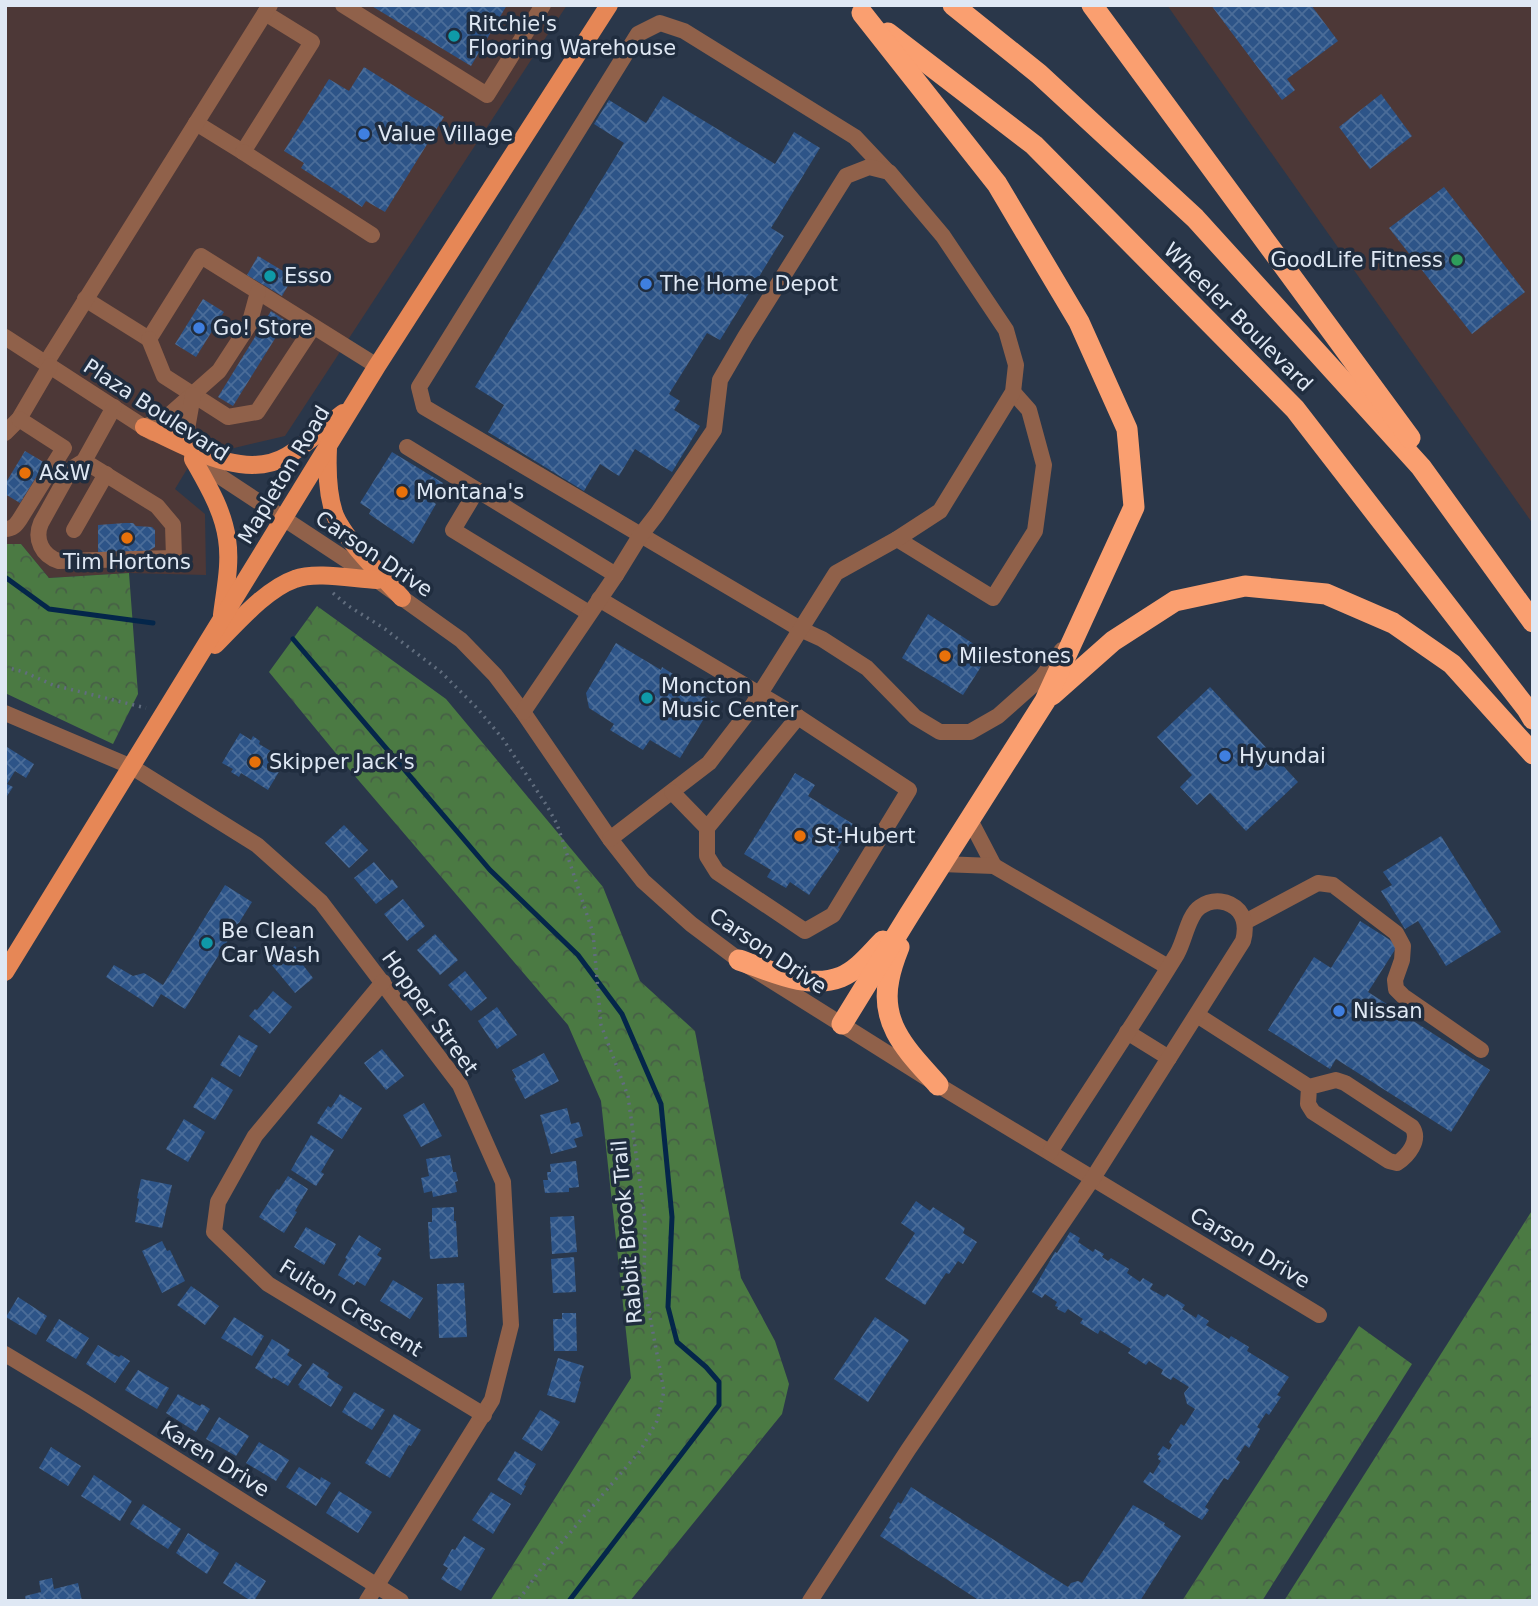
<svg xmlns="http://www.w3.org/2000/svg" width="1538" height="1606" font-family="'DejaVu Sans',sans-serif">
  <defs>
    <pattern id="forest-crowns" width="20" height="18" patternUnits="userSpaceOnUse" patternTransform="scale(1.75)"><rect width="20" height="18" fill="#4b7a43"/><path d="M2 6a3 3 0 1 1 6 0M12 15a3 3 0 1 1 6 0" fill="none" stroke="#476046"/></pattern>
    <pattern id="building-cross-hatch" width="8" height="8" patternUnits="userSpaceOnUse" patternTransform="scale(1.75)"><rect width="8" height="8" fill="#2d5488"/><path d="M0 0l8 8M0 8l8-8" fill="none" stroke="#4b6d99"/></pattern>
  </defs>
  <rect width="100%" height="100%" fill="#2a374a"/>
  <g fill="#4d3837">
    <path d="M5,5H567L285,436L230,449L207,436L175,489L205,514L206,575L129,573L49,578L21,544H5Z"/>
    <path d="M1167,5H1533V524Z"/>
  </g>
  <g fill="url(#forest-crowns)">
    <path d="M5,544H21L49,578L129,573L138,694L113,744L5,693Z"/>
    <path d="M317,606L446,699L603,887L640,981L695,1031L741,1278L775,1341L789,1384L782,1414L630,1601H490L631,1378L601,1101L568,1025L348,768L269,672Z"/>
    <path d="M1533,1209V1601H1284Z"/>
    <path d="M1359,1326L1412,1364L1262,1601H1182Z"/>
  </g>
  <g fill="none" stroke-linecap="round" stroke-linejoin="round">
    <g stroke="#04264a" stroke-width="5">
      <path d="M5,577L49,609L153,623"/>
      <path d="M293,639L490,870L578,955L622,1014L661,1104L672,1217L668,1307L677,1342L706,1367L719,1382V1405L569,1601"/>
    </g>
  </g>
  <g fill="url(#building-cross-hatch)">
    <path d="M370,5H507L471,66Z"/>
    <path d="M1211,5H1311L1338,41L1287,79L1295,90L1282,100Z"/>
    <path d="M364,67L444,117L385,212L366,201L362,207L301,168L304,163L284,151L329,79L349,91Z"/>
    <path d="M1381,94L1412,136L1370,169L1339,127Z"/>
    <path d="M663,96L775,164L794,132L820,148L771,228L784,236L720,340L707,333L669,394L680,401L674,410L700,426L672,472L635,449L619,476L600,464L584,491L488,432L504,405L475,387L624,143L594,124L609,100L646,123Z"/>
    <path d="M1444,187L1525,292L1472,334L1389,228Z"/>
    <path d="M258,256L293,277L282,296L247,275Z"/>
    <path d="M203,299L224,312L196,357L175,344Z"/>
    <path d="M271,311L286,321L233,406L218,397Z"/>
    <path d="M25,451L45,463L20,503L5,494V484Z"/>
    <path d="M392,452L443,483L432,501L436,504L413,544L369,514L371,510L360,503Z"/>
    <path d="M125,523H133L136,526L152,527L155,530V547L145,553L98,554V525Z"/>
    <path d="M928,614L989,654L963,695L902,658Z"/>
    <path d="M616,643L661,670L662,667L673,674L672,676L714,702L680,758L650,740L643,750L610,730L614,724L589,708L586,693Z"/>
    <path d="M1210,687L1298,782L1246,831L1210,793L1197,805L1180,787L1192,775L1157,737Z"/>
    <path d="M240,733L251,740L253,736L260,741L259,744L286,760L268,790L241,773L239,777L231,772L233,769L222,763Z"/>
    <path d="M7,747L34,764L26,778L15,771L7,784L13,787L5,799V750Z"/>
    <path d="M795,773L815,785L808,796L853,824L838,848L840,849L839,851L809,895L790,882L786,888L767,877L771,870L744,854Z"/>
    <path d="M344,825L368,850L349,868L325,843Z"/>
    <path d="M1441,836L1501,932L1446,966L1418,921L1405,929L1381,891L1392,885L1383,872Z"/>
    <path d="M374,862L390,881L392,879L398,887L376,904L354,878Z"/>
    <path d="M225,885L252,902L185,1009L161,994L153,1007L106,977L114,965L133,976L144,973L163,985Z"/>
    <path d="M403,899L425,926L407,941L384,914Z"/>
    <path d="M1360,921L1398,945L1368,992L1490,1070L1451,1132L1336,1059L1330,1069L1268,1030L1314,957L1331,968Z"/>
    <path d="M435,934L458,960L440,975L417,950Z"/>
    <path d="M295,946L308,962L303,965L313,978L295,993L271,964Z"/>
    <path d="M465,971L487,998L471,1011L448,985Z"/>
    <path d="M273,991L292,1007L270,1034L249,1016L255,1009L257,1010Z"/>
    <path d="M497,1007L517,1035L497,1049L478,1021Z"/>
    <path d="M239,1035L258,1046L240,1077L220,1065Z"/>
    <path d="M382,1049L404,1076L386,1090L364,1063Z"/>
    <path d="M544,1053L559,1081L525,1099L514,1078L516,1077L512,1070Z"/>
    <path d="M212,1077L233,1090L215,1120L193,1107Z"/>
    <path d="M340,1094L362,1108L342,1139L317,1123L328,1106L331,1108Z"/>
    <path d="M424,1103L442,1136L421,1147L403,1115Z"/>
    <path d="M567,1108L571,1124L579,1122L583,1136L574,1139L577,1147L551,1154L540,1115Z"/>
    <path d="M184,1119L205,1132L188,1162L166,1149Z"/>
    <path d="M311,1135L334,1150L321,1172L324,1174L316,1186L291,1170Z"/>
    <path d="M450,1155L453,1172H456L458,1181L455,1182L457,1192L433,1197L432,1191L424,1193L421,1178L429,1176L426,1159Z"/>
    <path d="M576,1161L579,1187L569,1188V1192L545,1193L543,1180H548L547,1172H551L550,1164Z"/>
    <path d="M288,1176L308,1189L295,1211L297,1212L284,1233L259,1217L277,1189L279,1190Z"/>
    <path d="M141,1179L172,1185L162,1228L135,1222L139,1199L137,1198Z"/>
    <path d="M916,1201L930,1211L933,1207L965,1228L963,1233L977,1242L963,1264L958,1261L949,1274L946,1273L925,1305L885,1279L915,1233L901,1223Z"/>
    <path d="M454,1207V1221H456L458,1257L430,1259L428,1222H432V1208Z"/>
    <path d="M574,1216L577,1252L552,1254L550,1217Z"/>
    <path d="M306,1227L336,1244L324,1265L294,1247Z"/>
    <path d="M1070,1232L1080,1238L1078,1242L1093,1252L1095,1249L1104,1254L1102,1257L1108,1261L1111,1258L1129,1269L1127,1273L1140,1282L1143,1278L1153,1284L1150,1289L1164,1297L1167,1294L1185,1305L1182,1309L1196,1318L1198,1314L1209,1321L1206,1325L1229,1339L1231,1336L1249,1347L1247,1351L1289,1377L1277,1395L1281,1397L1269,1415L1266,1413L1257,1427L1260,1429L1249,1448L1245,1445L1236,1459L1240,1462L1228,1480L1224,1478L1205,1507L1209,1510L1202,1520L1164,1497V1496L1143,1482L1150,1472L1153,1474L1161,1461L1158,1459L1160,1456L1157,1455L1163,1446L1169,1450L1172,1445L1169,1442L1181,1424L1184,1426L1195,1409L1187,1404L1184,1393L1189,1387L1173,1377L1171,1380L1161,1374L1163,1370L1149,1361L1146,1365L1128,1353L1131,1349L1100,1330L1098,1334L1080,1323L1083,1319L1068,1309L1065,1313L1057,1309L1058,1307L1055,1306L1057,1302L1045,1294L1042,1298L1032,1292L1055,1252L1057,1253Z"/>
    <path d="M359,1235L381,1249L377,1255L382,1258L365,1286L357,1281L354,1285L338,1275L347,1259L345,1258Z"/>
    <path d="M162,1241L167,1251L170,1250L185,1281L162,1293L142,1251Z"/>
    <path d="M574,1257L576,1292L553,1293L551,1259Z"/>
    <path d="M393,1280L423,1298L410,1319L380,1301Z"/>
    <path d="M464,1283L467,1337L439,1338L437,1284Z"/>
    <path d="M191,1286L219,1306L205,1325L177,1305Z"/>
    <path d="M18,1297L47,1316L36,1335L6,1317Z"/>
    <path d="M562,1313H576L577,1351H554L553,1319H562Z"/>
    <path d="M234,1317L264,1336L252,1356L221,1338Z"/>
    <path d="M875,1317L909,1340L868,1402L834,1379Z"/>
    <path d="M59,1319L89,1338L76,1359L46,1341Z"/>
    <path d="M272,1339L290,1350L287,1355L302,1365L288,1386L273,1377L272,1379L255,1368Z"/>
    <path d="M98,1345L113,1354L119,1357L121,1355L130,1361L115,1383L86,1364Z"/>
    <path d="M558,1358L584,1366L579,1381L581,1382L575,1403L547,1395Z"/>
    <path d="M313,1363L329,1373L327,1377L343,1387L331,1407L299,1387L300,1386L298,1385Z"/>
    <path d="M138,1370L169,1388L157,1409L125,1390Z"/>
    <path d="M354,1392L385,1410L372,1430L342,1412Z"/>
    <path d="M178,1394L200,1406L202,1404L210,1409L196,1432L166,1413Z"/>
    <path d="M540,1410L560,1422L542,1451L522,1439Z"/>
    <path d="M394,1414L421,1430L411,1446L409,1445L390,1478L365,1463Z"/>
    <path d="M219,1417L249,1436L236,1456L206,1439Z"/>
    <path d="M259,1442L289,1460L276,1481L246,1463Z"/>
    <path d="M51,1447L81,1466L68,1486L39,1468Z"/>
    <path d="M515,1451L536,1464L524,1485L526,1486L521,1495L497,1480Z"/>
    <path d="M299,1467L320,1480L321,1477L331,1483L316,1506L286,1487Z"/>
    <path d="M94,1475L132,1501L120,1521L81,1496Z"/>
    <path d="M911,1487L1068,1587L1071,1583L1078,1581L1082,1583L1133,1505L1165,1523L1164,1525L1181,1536L1140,1601H980L880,1536L891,1519L889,1518L898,1502L901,1504Z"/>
    <path d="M339,1491L372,1512L358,1533L326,1513Z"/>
    <path d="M491,1492L511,1504L493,1534L472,1520Z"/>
    <path d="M143,1504L181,1529L168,1549L130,1524Z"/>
    <path d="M188,1533L219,1553L207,1574L176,1553Z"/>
    <path d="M464,1536L485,1549L461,1591L441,1579L448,1568L443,1565L452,1549L455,1550Z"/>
    <path d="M236,1562L266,1581L254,1601H251L223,1583Z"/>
    <path d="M52,1578L54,1589L78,1583L82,1601H26L25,1596L41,1592L39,1581Z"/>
  </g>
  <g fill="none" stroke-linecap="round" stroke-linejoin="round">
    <g stroke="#616d7e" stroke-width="3.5" stroke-dasharray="2 5" stroke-linecap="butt">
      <path d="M333,593L347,605L385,629L441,672L477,708L503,739L547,806L557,824L593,933L601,1025L628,1096L645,1219L644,1285L664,1391L657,1421L640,1451L550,1556L518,1601"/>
      <path d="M5,667L24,672L53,685L146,708"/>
    </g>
    <g stroke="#90614a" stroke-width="16">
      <path d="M343,5L487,95L543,5"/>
      <path d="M196,123L243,152L312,42L265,13"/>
      <path d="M243,152L372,235"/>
      <path d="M887,171L855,137L684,31L660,23L638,34L419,387L424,407L800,629L822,639L867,668L915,717L940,732H970L998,716L1042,677L1062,650"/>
      <path d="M85,299L149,339L201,256L377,366"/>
      <path d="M5,337L153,433"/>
      <path d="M149,339L164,376L228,417L257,412L313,327"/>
      <path d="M46,363L270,5"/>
      <path d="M144,427L167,417L219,371L249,325L258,292"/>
      <path d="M5,433L19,419L50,366"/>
      <path d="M187,446V429L193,395"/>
      <path d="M407,447L477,490"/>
      <path d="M192,458L377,580L461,640L495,675L523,712L610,839L643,881L691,924L739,960L938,1085L1319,1315"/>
      <path d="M84,461L157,506L173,525L174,558L59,561C42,556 34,539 41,523L71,469L84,461L114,407"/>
      <path d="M5,529C13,529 16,525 20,519L64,448L19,419"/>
      <path d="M74,530L106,474"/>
      <path d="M897,539L993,598L1035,531L1044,465L1029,410L1013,392"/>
      <path d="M599,599L798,717"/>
      <path d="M589,613L453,530L477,490L616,575"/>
      <path d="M523,712L616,575L640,536L657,514L714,430L720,380L745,337L846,176L869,167L889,172L943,236L1006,330L1016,365L1013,392L940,511L897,539L836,573L749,711L709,763L610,839"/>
      <path d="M5,713L132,767L257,845L321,902L460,1085L503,1182L511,1325L492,1400L367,1601"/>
      <path d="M672,792L707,828V856L717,872L805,931L833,915L909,790L798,717L707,828"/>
      <path d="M970,820L994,866"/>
      <path d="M941,864L994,866L1168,967"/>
      <path d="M1245,922L1318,883L1333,885L1396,933L1403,946L1402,960L1395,980L1396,989L1403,996L1481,1050"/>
      <path d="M383,982L255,1136L218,1202L214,1232L268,1284L484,1415"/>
      <path d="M1197,1015L1309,1087L1308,1104L1313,1112L1389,1161L1397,1163C1408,1156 1421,1140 1412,1127L1345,1083L1336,1080L1309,1087"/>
      <path d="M1127,1032L1169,1058"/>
      <path d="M5,1354L85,1402L401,1601"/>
      <path d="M810,1601L908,1450L1093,1178L1243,941C1246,930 1246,920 1239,911C1229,900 1213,898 1200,907C1188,915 1185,940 1177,954C1136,1021 1092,1086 1050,1152"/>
    </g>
    <g stroke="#e68756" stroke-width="18">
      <path d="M144,427C185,445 243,482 287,456C307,444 325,427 343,413"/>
      <path d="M328,448C327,470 327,492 334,513C343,538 383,577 402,598"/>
      <path d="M193,459C207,484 223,510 227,539C231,564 225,590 222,615"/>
      <path d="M215,645C237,623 266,589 295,579C316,571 354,579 377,580"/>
      <path d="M5,972L377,366L609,5"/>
    </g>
    <g stroke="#fa9f70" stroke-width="21">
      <path d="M953,5L1039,74L1195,218L1421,467L1533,622"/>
      <path d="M1092,5L1410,438"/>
      <path d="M888,33L1034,145L1295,409L1527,709L1533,719"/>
      <path d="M1052,695L1113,641L1175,601L1245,586L1326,594L1393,623L1452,664L1533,754"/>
      <path d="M899,947C895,957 891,968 889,979C879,1026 910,1053 938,1085"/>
      <path d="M739,960C771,971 808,990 841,977C858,970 870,954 883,941"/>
      <path d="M842,1024L909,915L1045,701L1134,507L1127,429L1079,322L997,184L862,13"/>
    </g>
  </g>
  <g fill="#0f9aa8" stroke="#202d3f" stroke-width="2.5">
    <circle cx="454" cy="36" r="7"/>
    <circle cx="270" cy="276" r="7"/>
    <circle cx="647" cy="698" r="7"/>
    <circle cx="207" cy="943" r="7"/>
  </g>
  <g fill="#3f7fe0" stroke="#202d3f" stroke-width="2.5">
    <circle cx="364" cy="134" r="7"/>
    <circle cx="646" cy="284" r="7"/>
    <circle cx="199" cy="328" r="7"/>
    <circle cx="1225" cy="756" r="7"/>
    <circle cx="1339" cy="1011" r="7"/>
  </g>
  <circle fill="#2e9e5b" stroke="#202d3f" stroke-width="2.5" cx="1457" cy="260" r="7"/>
  <g fill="#e8710a" stroke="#202d3f" stroke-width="2.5">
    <circle cx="25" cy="473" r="7"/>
    <circle cx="402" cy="492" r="7"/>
    <circle cx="127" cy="538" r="7"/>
    <circle cx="945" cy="656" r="7"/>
    <circle cx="255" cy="762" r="7"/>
    <circle cx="800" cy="836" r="7"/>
  </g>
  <g text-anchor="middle" stroke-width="7" stroke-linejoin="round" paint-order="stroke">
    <g font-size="21" fill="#dfe8f4" stroke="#202d3f" text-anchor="start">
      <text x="468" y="31">Ritchie's<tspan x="468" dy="24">Flooring Warehouse</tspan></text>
      <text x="378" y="141">Value Village</text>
      <text x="1443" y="267" text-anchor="end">GoodLife Fitness</text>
      <text x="284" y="283">Esso</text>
      <text x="660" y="291">The Home Depot</text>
      <text x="213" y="335">Go! Store</text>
      <text x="39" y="480">A&amp;W</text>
      <text x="416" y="499">Montana's</text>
      <text x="127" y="569" text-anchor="middle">Tim Hortons</text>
      <text x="959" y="663">Milestones</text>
      <text x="661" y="693">Moncton<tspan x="661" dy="24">Music Center</tspan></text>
      <text x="1239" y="763">Hyundai</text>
      <text x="269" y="769">Skipper Jack's</text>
      <text x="814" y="843">St-Hubert</text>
      <text x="221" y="938">Be Clean<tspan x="221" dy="24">Car Wash</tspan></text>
      <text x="1353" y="1018">Nissan</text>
    </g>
    <g font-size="21" fill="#dfe8f4" stroke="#202d3f">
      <text transform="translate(1238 317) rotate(45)" y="7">Wheeler Boulevard</text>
      <text transform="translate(156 410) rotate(33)" y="7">Plaza Boulevard</text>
      <text transform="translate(284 475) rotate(-59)" y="7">Mapleton Road</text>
      <text transform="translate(374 554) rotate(34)" y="7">Carson Drive</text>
      <text transform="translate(768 951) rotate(34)" y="7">Carson Drive</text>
      <text transform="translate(430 1013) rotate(54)" y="7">Hopper Street</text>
      <text transform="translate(627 1232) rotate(-95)" y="7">Rabbit Brook Trail</text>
      <text transform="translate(1250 1248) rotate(31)" y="7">Carson Drive</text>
      <text transform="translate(351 1308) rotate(32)" y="7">Fulton Crescent</text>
      <text transform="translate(215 1459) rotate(32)" y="7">Karen Drive</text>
    </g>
  </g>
  <rect width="1538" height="1606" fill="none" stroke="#dfe8f4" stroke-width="14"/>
</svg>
